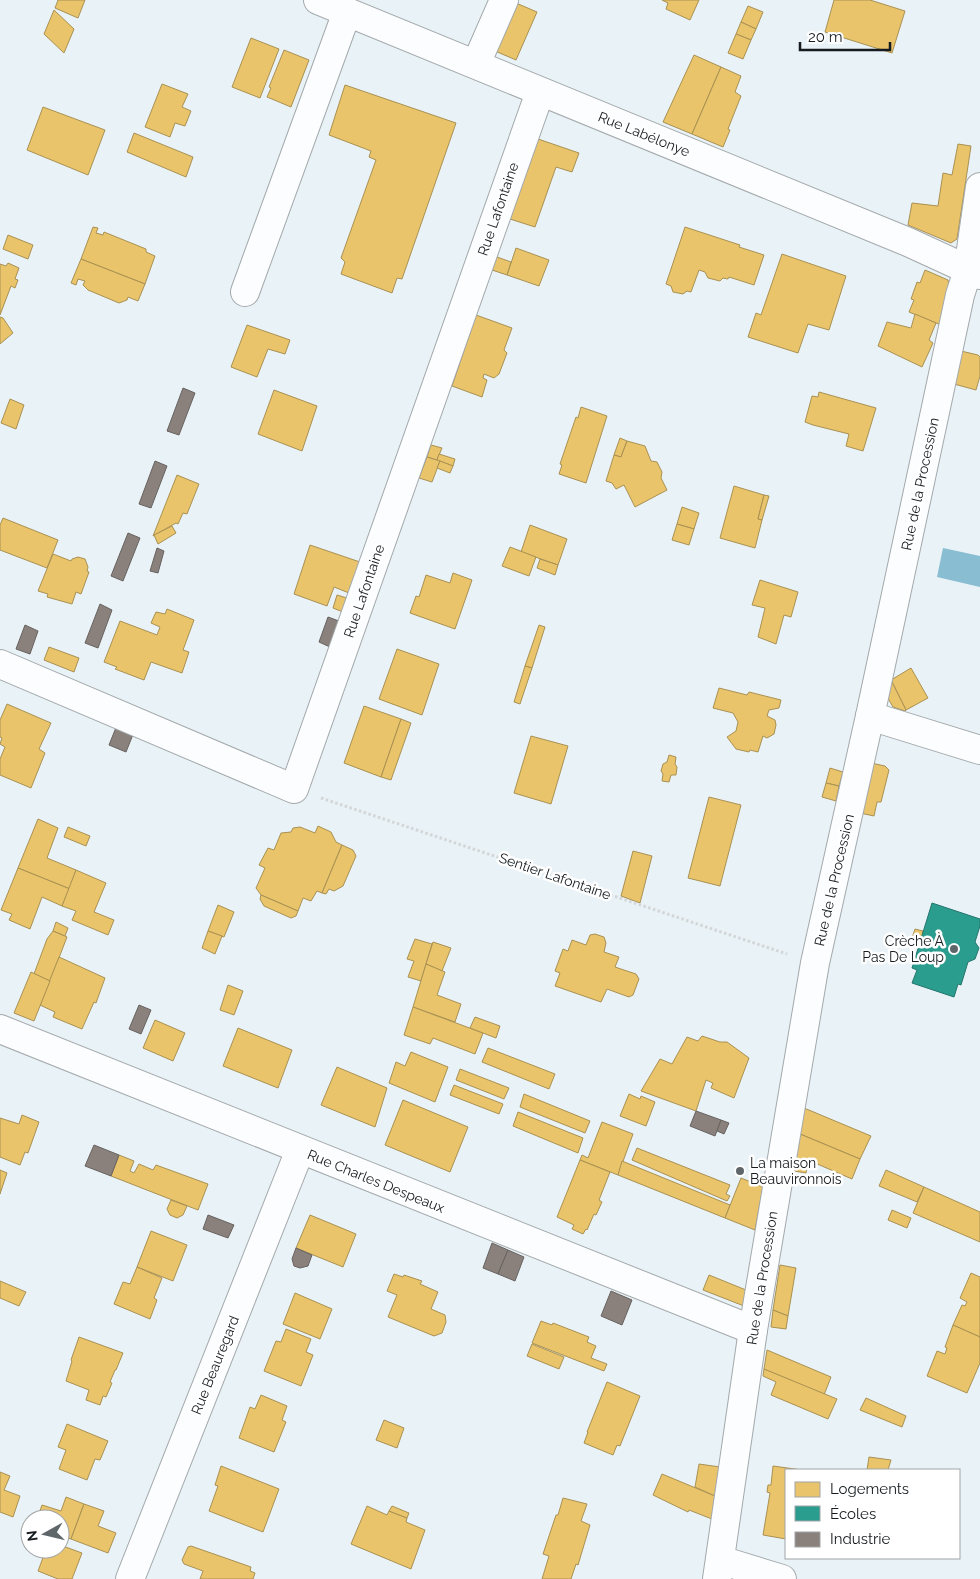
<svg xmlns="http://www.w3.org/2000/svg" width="980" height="1579" font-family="Raleway,sans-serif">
  <rect width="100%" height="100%" fill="#e9f2f6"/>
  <path fill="#88bdd2" d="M943,548L980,556V587L937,577Z"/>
  <g fill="#e9c46a" stroke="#a99153">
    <path d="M58,0H85L78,18L55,8Z"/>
    <path d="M662,0H699L690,20L666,9L668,3Z"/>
    <path d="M834,0H870L905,11L892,53L825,32Z"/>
    <path d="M516,3L537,12L516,60L495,51Z"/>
    <path d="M748,6L763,12L756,29L741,22Z"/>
    <path d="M54,10L74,29L64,53L44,34Z"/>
    <path d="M741,22L756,29L751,40L736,34Z"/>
    <path d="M736,34L751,40L743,59L728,53Z"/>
    <path d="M251,38L279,49L260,98L232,87Z"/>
    <path d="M284,50L309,60L291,107L267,97L271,88L269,87Z"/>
    <path d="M694,55L721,67L692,134L663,122Z"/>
    <path d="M721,67L741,76L735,92L741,96L728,129L730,130L723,147L692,134Z"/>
    <path d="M162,84L188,94L182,107L191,111L185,126L175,123L170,137L145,127Z"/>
    <path d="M345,85L456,123L402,279L397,278L392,293L341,274L345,262L341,258L376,160L369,157L371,151L329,135Z"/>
    <path d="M43,107L105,130L88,175L27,150Z"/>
    <path d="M134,133L193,157L186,177L127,152Z"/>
    <path d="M538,139L579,153L572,172L556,167L535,227L510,219Z"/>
    <path d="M958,144L971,146L957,239L951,243L908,225L912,203L938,206L943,173L952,175Z"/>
    <path d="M93,227L98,228L96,233L103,235L104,232L146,249V252L155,256L145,284L81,259Z"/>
    <path d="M685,227L740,245L739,247L764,255L754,285L729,277L728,279L723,278L720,281L708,278L705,272L699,270L691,292L687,291L683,294L673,292L671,286L666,284Z"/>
    <path d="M8,235L33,245L28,259L3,249Z"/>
    <path d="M516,248L549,260L539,286L507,275Z"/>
    <path d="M782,254L846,276L829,330L808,324L798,353L748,337L756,313L761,315Z"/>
    <path d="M497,257L511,262L507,275L492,270Z"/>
    <path d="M81,259L145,284L138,301L128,297L127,300L119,303L88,290L83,285L85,281L78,279L76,285L71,283Z"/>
    <path d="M8,263L19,268L15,279L18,280L15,288L11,286L0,315V264L6,266Z"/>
    <path d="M925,270L948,280L949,285L941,325L909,312L914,300L911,299L917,282L920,283Z"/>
    <path d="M915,314L936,323L929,340L933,343L922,367L878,346L887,322L911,328Z"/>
    <path d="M476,315L512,328L504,350L507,353L499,374L494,378L484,374L483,378L487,380L482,397L452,386Z"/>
    <path d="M0,317L3,318L13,333L0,344Z"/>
    <path d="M247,325L290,340L285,354L268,349L257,377L231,367Z"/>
    <path d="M961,351L978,355L980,357V376L976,390L954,384Z"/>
    <path d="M274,390L317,406L302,451L258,434Z"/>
    <path d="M819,392L876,408L863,451L846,446L849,434L813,425L805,422L812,396L818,397Z"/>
    <path d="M10,399L24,405L16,429L1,423Z"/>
    <path d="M581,407L607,416L586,483L559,474L562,465L560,464L576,417L578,418Z"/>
    <path d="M620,438L627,441L621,457L614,455Z"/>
    <path d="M627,441L645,446L651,461L657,462L662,472L661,478L667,490L635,507L624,485L616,489L612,483L606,481L614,455L621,457Z"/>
    <path d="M431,445L442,448L437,460L427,457Z"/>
    <path d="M439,454L455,459L453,466L437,460Z"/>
    <path d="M427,457L440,461L432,482L419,478Z"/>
    <path d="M440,461L453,466L450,473L437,468Z"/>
    <path d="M177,475L199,484L187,514L183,513L178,524L176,523L153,536Z"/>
    <path d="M734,486L764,495L758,519L762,520L755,548L720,538Z"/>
    <path d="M764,495L769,496L762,520L758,519Z"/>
    <path d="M682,507L699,513L694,529L677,524Z"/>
    <path d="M3,518L58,540L47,568L0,550V525Z"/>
    <path d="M677,524L694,529L689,545L672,540Z"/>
    <path d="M530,525L567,539L558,565L521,552Z"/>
    <path d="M172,526L176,533L158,544L154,535Z"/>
    <path d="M310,545L360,562L349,593L334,587L327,606L294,594Z"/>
    <path d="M510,547L536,557L529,576L502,566Z"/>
    <path d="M53,554L71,561L72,559L78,557L85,559L88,567L87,571L89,572L81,594L76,592L72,604L47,597L48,594L38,591Z"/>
    <path d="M540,559L558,565L555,575L537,568Z"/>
    <path d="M453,573L472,580L455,629L410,613L416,596L419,597L426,575L450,583Z"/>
    <path d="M760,580L798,592L791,617L784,615L776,644L758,637L765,608L752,605Z"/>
    <path d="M337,595L347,598L343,612L333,608Z"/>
    <path d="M167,609L194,620L183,650L189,652L182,673L151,662L144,680L115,669L117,667L104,662L120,621L157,635L160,627L151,623L156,612L165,614Z"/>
    <path d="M539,625L545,627L532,668L525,666Z"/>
    <path d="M49,647L79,658L74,672L44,660Z"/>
    <path d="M397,649L439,664L422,715L379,699Z"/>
    <path d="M525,666L532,668L520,704L514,702Z"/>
    <path d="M911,668L928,698L906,710L891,680Z"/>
    <path d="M891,680L906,710L905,711L893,707L886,695Z"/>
    <path d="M719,688L747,695L749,692L781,700L779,708L769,710L767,716L775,720L776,725L774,734L767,738L763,736L758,752L750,750L749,752L736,749L727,737L736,731L738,722L733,713L713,708Z"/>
    <path d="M7,704L51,723L39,749L45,753L31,788L0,775V759L5,747L0,744L2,738L0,737V720Z"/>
    <path d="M364,706L401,719L381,777L344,763Z"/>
    <path d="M401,719L411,723L391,780L381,777Z"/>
    <path d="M531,736L568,746L551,804L514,793Z"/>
    <path d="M669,755L676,757L675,764L677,767L676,775H671L669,782L662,781L663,774L661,771L663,764L667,762Z"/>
    <path d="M871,763L885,766L889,770L881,802H877L874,816L860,813Z"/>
    <path d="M830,768L843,772L839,786L826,783Z"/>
    <path d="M826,783L839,786L836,801L822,797Z"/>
    <path d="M709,797L741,805L720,886L688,878Z"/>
    <path d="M38,819L58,828L47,858L76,870L70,889L18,868Z"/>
    <path d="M318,826L331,832L336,842L342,845L322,893L317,891L311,901L303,898L298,911L261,895L256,888L265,868L259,865L268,848L274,850L281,833L291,832L293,828L300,827L315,833Z"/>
    <path d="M68,827L90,836L86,846L64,837Z"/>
    <path d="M342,845L353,850L356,856L343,886L334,891L329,889L326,894L322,893Z"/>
    <path d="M633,851L652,856L640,903L621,896Z"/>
    <path d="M18,868L70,889L62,906L42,897L30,929L9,920L12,914L1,910Z"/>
    <path d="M76,870L106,883L94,912L114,920L108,935L72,920L76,911L62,906Z"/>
    <path d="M261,895L298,911L296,916L291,918L264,906L260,899Z"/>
    <path d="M218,905L234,912L224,937L208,931Z"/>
    <path d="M56,922L68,928L65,936L53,931Z"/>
    <path d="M915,929L923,931L921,941L912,938Z"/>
    <path d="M53,931L67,937L50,981L34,974L47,939Z"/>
    <path d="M208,931L222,936L215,954L202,948Z"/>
    <path d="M595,934L604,937L606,943L604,952L619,957L615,967L636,974L639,979L633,995L629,997L607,989L601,1002L555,986L560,973L555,971L563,949L568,951L572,940L586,945L590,935Z"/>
    <path d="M415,939L432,944L421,981L408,977L414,961L407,959Z"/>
    <path d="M433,942L451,948L442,971L426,964Z"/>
    <path d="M59,957L105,978L96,1003L94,1002L82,1029L53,1017L55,1012L40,1005Z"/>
    <path d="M426,964L445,972L437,995L461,1004L455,1022L413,1007Z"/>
    <path d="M31,972L50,981L34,1021L14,1013Z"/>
    <path d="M228,985L243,991L234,1015L220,1010Z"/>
    <path d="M413,1007L483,1033L475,1054L433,1038L430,1044L404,1035Z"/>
    <path d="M475,1017L500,1026L496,1038L470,1028Z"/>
    <path d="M155,1020L185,1033L173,1061L143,1048Z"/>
    <path d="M238,1028L292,1050L278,1088L223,1066Z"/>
    <path d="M702,1036L720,1042H727L749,1058L734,1098L711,1088L713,1083L706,1080L696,1111L641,1091L660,1059L672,1064L687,1037L698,1041Z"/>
    <path d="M488,1048L555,1074L549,1089L482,1062Z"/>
    <path d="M411,1052L448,1067L435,1102L389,1083L396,1062L405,1066Z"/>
    <path d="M337,1067L387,1088L375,1127L321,1105Z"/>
    <path d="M460,1069L509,1088L504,1099L456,1080Z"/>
    <path d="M454,1085L503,1104L499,1114L450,1095Z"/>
    <path d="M524,1094L590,1121L585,1133L520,1107Z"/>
    <path d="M629,1094L640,1099L641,1096L655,1102L646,1126L620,1116Z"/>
    <path d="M403,1100L468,1127L450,1172L385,1145Z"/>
    <path d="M804,1108L871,1136L860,1159L800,1134Z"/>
    <path d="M518,1112L583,1138L578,1153L513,1126Z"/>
    <path d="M22,1115L39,1122L28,1153L25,1152L20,1165L0,1157V1118L19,1124Z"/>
    <path d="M602,1122L633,1134L618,1175L580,1160L582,1155L588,1158Z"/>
    <path d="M800,1134L860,1159L852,1179L808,1160L806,1173L794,1171Z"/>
    <path d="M637,1148L730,1185L726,1194L730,1196L727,1201L632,1160Z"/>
    <path d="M119,1155L134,1161L130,1171L134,1173L139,1164L153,1170L156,1165L208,1184L198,1210L111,1176Z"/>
    <path d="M580,1160L610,1172L599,1200L602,1202L596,1215L594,1214L587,1230L586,1229L583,1234L572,1229L574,1225L557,1217Z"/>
    <path d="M622,1161L730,1205L725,1218L618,1175Z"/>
    <path d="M0,1170L7,1173L0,1194Z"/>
    <path d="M886,1170L924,1187L917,1202L879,1186Z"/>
    <path d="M741,1178L763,1187L755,1230L725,1218Z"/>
    <path d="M924,1187L980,1212V1242L913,1213Z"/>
    <path d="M171,1200L187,1206L183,1215L177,1218L170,1215L167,1209Z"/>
    <path d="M892,1210L911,1218L907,1228L888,1220Z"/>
    <path d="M310,1215L356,1234L343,1267L296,1248Z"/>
    <path d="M151,1231L187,1245L173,1281L137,1267Z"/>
    <path d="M780,1265L796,1268L788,1316L773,1310Z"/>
    <path d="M137,1267L162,1278L154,1298L157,1300L150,1319L114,1304L123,1282L130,1284Z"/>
    <path d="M971,1273L980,1277V1337L953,1325L962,1305L965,1306L967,1302L960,1298Z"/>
    <path d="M394,1274L403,1277L404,1275L422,1281L420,1284L438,1292L431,1309L445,1315L446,1322L442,1333L434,1336L388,1317L397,1295L387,1291Z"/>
    <path d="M709,1275L746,1290L744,1306L703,1290Z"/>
    <path d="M0,1281L26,1292L19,1306L0,1298Z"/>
    <path d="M295,1293L332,1309L320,1339L283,1324Z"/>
    <path d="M773,1310L788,1316L786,1329L771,1327Z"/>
    <path d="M541,1321L552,1325L553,1323L589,1337L587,1342L596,1346L591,1358L607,1364L604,1371L532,1343Z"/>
    <path d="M953,1325L980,1337V1363L967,1393L927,1376L937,1351L945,1354L947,1348L945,1347Z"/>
    <path d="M286,1329L311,1339L306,1352L313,1355L301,1386L264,1371L276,1341L281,1342Z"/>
    <path d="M79,1337L123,1353L116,1370H115L110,1382L112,1383L106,1397L103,1396L100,1405L86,1400L89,1390L66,1381L72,1361L71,1360Z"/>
    <path d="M532,1344L564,1357L559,1369L527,1356Z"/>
    <path d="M767,1350L831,1377L824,1395L764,1369Z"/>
    <path d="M764,1369L837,1399L828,1419L771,1395L776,1382L763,1376Z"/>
    <path d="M607,1382L640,1396L620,1446L617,1445L613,1455L584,1443L588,1432H587Z"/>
    <path d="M261,1395L287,1406L282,1420L286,1422L274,1452L239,1438L250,1407L255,1409Z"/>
    <path d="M866,1398L906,1416L902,1427L860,1410Z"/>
    <path d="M384,1420L404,1428L397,1448L376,1440Z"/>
    <path d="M67,1424L108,1441L100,1460L95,1459L87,1480L59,1469L66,1450L58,1447Z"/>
    <path d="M869,1457L891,1460L888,1470H867Z"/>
    <path d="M699,1464L720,1467L715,1496L695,1487Z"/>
    <path d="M221,1466L279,1489L263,1532L209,1511L218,1486L215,1485Z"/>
    <path d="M773,1466L802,1470H786V1539L763,1535L770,1493L767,1492L768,1485H771Z"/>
    <path d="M0,1472L10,1476L4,1490L20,1496L13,1517L0,1512Z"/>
    <path d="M662,1474L715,1496L712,1519L689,1510L688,1512L653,1495Z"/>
    <path d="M66,1497L84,1504L71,1539L60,1535V1519H37L42,1505L61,1511Z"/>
    <path d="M563,1498L587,1504L581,1521L590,1525L578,1565L576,1564L571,1579H542L549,1556L543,1554L556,1515H558Z"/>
    <path d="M84,1504L104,1511L98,1526L116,1533L108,1553L71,1539Z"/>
    <path d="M367,1506L387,1515L389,1511L407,1518L406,1522L425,1530L411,1569L351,1544Z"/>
    <path d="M392,1506L409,1513L407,1518L389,1511Z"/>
    <path d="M60,1545L82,1553L72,1579H58L38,1571L44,1555L42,1549H60Z"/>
    <path d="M191,1546L251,1567L250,1571L255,1573L253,1579H200L203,1571L184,1564L182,1560L188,1547Z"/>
  </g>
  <path fill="#2a9d8f" stroke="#24766d" d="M932,903L980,919V926L975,942L979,948L975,959L968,962L961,985L958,984L954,997L912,983L917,970L912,968Z"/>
  <g fill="#8a817c" stroke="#676260">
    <path d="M183,388L195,393L179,435L167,431Z"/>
    <path d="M155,461L167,466L151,508L139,504Z"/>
    <path d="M128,533L140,538L123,581L111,576Z"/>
    <path d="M157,548L164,551L158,573L150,571Z"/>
    <path d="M100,604L112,610L98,648L85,643Z"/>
    <path d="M328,617L339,621L330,647L319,642Z"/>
    <path d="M25,625L38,631L30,654L16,649Z"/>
    <path d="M119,720L136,727L126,752L109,745Z"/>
    <path d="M139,1005L151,1010L141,1034L129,1029Z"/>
    <path d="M696,1111L721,1120L715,1136L690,1126Z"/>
    <path d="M721,1120L729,1123L724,1134L717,1131Z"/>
    <path d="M94,1145L119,1155L111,1176L85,1166Z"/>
    <path d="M208,1215L234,1225L228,1238L203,1229Z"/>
    <path d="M492,1243L508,1250L498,1274L483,1268Z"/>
    <path d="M296,1248L312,1255L308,1266L300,1268L294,1266L292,1259Z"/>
    <path d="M508,1250L524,1257L515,1281L498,1274Z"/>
    <path d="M611,1291L632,1300L622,1325L601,1316Z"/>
  </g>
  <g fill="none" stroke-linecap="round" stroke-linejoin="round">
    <g stroke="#a3a9ac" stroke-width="30">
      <g id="minor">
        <path d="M476,64L504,0"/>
        <path d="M245,292L347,12"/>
        <path d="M0,664L294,789L540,92"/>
        <path d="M870,716L980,750"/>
        <path d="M0,1029L753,1330"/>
        <path d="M720,1560L782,1579"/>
        <path d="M130,1579L300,1150"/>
        <path d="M717,1579L753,1330L815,963L870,716L960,295L968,270L980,187"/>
      </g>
    </g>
    <g stroke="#a3a9ac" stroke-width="30">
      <path id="major" d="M318,0L908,242L980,275"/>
    </g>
    <path stroke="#d3d6d7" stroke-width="3" stroke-dasharray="2.5 2.5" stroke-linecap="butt" d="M321,798L787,954"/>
    <use href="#minor" stroke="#fcfdfe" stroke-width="28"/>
    <use href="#major" stroke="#fcfdfe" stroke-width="28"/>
  </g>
  <g fill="#5f666a" stroke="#fff" stroke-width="2">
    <circle cx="954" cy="949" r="5"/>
    <circle cx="740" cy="1171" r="5"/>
  </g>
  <g text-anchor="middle" stroke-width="5" stroke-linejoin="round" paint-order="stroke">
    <g font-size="14" fill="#151b1e" stroke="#fff">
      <text transform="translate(644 134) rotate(22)" y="5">Rue Labélonye</text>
      <text transform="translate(498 209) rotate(-71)" y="5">Rue Lafontaine</text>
      <text transform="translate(920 484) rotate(-78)" y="5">Rue de la Procession</text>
      <text transform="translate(364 591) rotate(-71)" y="5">Rue Lafontaine</text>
      <text transform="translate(555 876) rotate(19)" y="5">Sentier Lafontaine</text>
      <text transform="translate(834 880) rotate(-77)" y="5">Rue de la Procession</text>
      <text transform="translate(376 1181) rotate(22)" y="5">Rue Charles Despeaux</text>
      <text transform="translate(762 1278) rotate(-81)" y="5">Rue de la Procession</text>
      <text transform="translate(215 1365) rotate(-68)" y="5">Rue Beauregard</text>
    </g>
    <g font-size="14" fill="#151b1e" stroke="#fff" text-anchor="end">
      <text x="944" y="946">Crèche À<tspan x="944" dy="16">Pas De Loup</tspan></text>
      <text x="750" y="1168" text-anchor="start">La maison<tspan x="750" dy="16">Beauvironnois</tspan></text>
    </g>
  </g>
  <rect x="785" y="1469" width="175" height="90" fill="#ffffff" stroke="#a1a4a5"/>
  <rect x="795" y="1482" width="25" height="15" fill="#e9c46a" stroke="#a1a4a5"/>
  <text x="830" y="1494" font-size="15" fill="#151b1e">Logements</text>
  <rect x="795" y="1506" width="25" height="15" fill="#2a9d8f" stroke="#a1a4a5"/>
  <text x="830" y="1519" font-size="15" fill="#151b1e">Écoles</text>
  <rect x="795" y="1532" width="25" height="15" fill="#8a817c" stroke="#a1a4a5"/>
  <text x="830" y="1544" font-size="15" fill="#151b1e">Industrie</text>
  <g transform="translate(45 1534) rotate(262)"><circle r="24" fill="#ffffff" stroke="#a1a4a5"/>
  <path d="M0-4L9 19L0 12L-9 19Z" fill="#5f666a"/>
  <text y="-8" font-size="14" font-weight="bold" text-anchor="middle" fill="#151b1e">N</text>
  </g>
  <path d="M800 42v8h90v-8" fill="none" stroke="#151b1e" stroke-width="2.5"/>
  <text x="808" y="42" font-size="15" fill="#151b1e" stroke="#ffffff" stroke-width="4" paint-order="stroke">20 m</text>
</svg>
